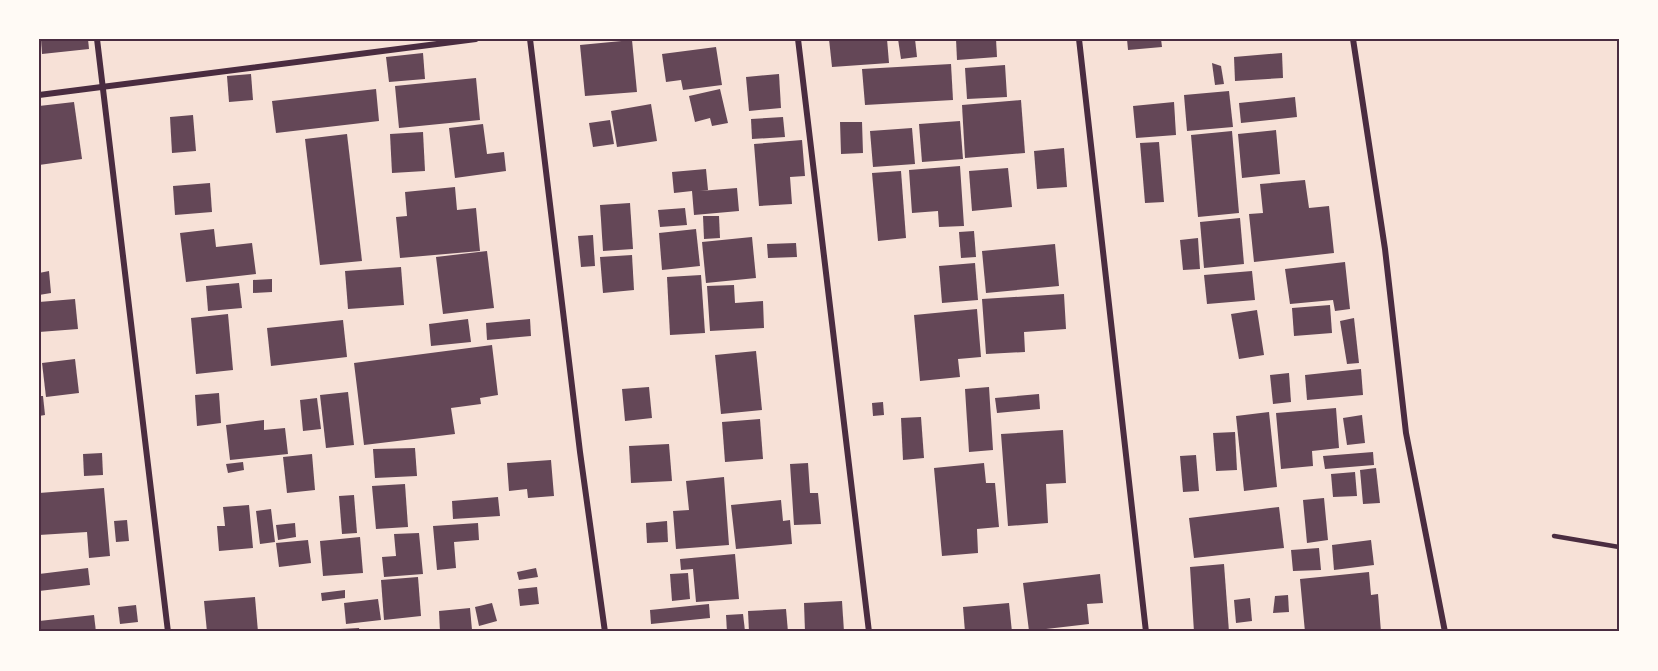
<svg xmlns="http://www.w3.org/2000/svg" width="1658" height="671" font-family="Arial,sans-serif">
  <rect width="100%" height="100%" fill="#f7e1d7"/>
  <g fill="#644757">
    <path d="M41,39H88L89,49L42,54Z"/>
    <path d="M829,39H887L889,63L832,67Z"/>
    <path d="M898,39H915L917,57L901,59Z"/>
    <path d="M956,39H996L997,57L957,60Z"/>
    <path d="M1127,39H1161L1162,47L1128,50Z"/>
    <path d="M632,40L637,92L585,96L580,45Z"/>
    <path d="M716,47L722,85L683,90L681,80L666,82L662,54Z"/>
    <path d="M423,53L425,79L389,82L386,57Z"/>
    <path d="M1282,53L1283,78L1235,81L1234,57Z"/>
    <path d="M1212,63L1221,66L1224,84L1215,85Z"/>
    <path d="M951,64L953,100L865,105L862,69Z"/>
    <path d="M1005,65L1007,97L967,99L965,68Z"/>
    <path d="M251,74L253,100L229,102L227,76Z"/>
    <path d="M779,74L781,108L749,111L746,77Z"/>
    <path d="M476,78L480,120L399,128L395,86Z"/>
    <path d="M376,89L379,121L276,133L272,101Z"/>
    <path d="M720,89L728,123L712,126L710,118L695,122L689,96Z"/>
    <path d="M1229,91L1233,127L1187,131L1184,95Z"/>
    <path d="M1295,97L1297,117L1241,123L1239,103Z"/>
    <path d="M1021,100L1025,153L965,158L962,105Z"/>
    <path d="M74,102L82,159L39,165V106Z"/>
    <path d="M1174,102L1176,135L1136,138L1133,106Z"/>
    <path d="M651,104L657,141L617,147L611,111Z"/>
    <path d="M193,115L196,151L172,153L170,117Z"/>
    <path d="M783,117L785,137L752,139L751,119Z"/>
    <path d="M610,120L614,144L593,147L589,123Z"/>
    <path d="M960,121L963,159L922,162L919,124Z"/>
    <path d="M840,122H862L863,153L841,154Z"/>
    <path d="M483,124L487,154L504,152L506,171L455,178L449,128Z"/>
    <path d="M912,128L915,164L873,167L870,131Z"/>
    <path d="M1276,130L1280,174L1242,178L1238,134Z"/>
    <path d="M1232,131L1239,213L1198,217L1191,135Z"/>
    <path d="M423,132L425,171L392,173L390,134Z"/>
    <path d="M347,134L362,261L320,265L305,139Z"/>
    <path d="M802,140L805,176L790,177L792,204L759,206L754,144Z"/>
    <path d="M1159,142L1164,202L1145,203L1140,143Z"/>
    <path d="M1064,148L1067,187L1037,189L1034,151Z"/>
    <path d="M960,166L964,226L939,227L938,211L912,213L909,170Z"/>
    <path d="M1008,168L1012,207L972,211L969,171Z"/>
    <path d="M706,169L708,190L700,191L737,188L739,211L694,215L692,191L674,193L672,172Z"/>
    <path d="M901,171L906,238L878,241L872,173Z"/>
    <path d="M1305,180L1309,208L1329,206L1334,253L1254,262L1249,214L1263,213L1260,184Z"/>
    <path d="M210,183L212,212L175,215L173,186Z"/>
    <path d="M455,187L457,210L476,208L480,251L400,258L396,217L407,216L405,192Z"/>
    <path d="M630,203L633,249L603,251L600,205Z"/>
    <path d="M685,208L687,225L660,227L658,210Z"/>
    <path d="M703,216H719L720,238L704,239Z"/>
    <path d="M1240,218L1244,264L1204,268L1200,222Z"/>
    <path d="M214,229L216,247L252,243L256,274L186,282L180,233Z"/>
    <path d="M696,229L700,266L662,270L659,233Z"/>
    <path d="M974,231L976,257L961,258L959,232Z"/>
    <path d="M593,235L595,266L581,267L578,236Z"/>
    <path d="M752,237L756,278L706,283L702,242Z"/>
    <path d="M1198,238L1200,269L1183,270L1180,240Z"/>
    <path d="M796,243L797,257L768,258L767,244Z"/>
    <path d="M1055,244L1059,286L986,293L982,251Z"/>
    <path d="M487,251L494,308L443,314L436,257Z"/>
    <path d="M632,255L634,290L603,293L600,257Z"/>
    <path d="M1345,262L1350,309L1335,311L1333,300L1290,304L1285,269Z"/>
    <path d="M975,263L978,300L942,303L939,266Z"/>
    <path d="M401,267L404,305L348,309L345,271Z"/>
    <path d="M49,271L51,293L39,295V273Z"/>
    <path d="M1252,271L1255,300L1207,304L1204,275Z"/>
    <path d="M701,275L705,333L670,335L667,277Z"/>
    <path d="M272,279V292L253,293V280Z"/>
    <path d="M239,283L242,308L208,311L206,286Z"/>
    <path d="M734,285L735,303L763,301L764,328L710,331L707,286Z"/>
    <path d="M1064,294L1066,329L1024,332L1025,352L986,354L982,299Z"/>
    <path d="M75,299L78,329L39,332V302Z"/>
    <path d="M1330,305L1332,333L1294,336L1292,308Z"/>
    <path d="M977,309L981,357L958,359L960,377L920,381L914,315Z"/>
    <path d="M1257,310L1264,355L1239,359L1231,314Z"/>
    <path d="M228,314L233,370L196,374L191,318Z"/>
    <path d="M1354,318L1359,363L1347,364L1340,321Z"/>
    <path d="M468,319L471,342L431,346L429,324Z"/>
    <path d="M530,319L531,336L487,340L486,323Z"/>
    <path d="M343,320L347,357L271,366L267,328Z"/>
    <path d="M492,345L498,395L480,398L481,404L451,408L455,434L364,445L354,363Z"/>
    <path d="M756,351L762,410L721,414L715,355Z"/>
    <path d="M75,359L79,393L46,397L42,363Z"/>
    <path d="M1361,369L1363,395L1307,400L1305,375Z"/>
    <path d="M1289,373L1291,402L1273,404L1270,375Z"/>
    <path d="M649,387L652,418L625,421L622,389Z"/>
    <path d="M989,387L993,450L969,452L965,389Z"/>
    <path d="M348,392L354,445L326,448L320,395Z"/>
    <path d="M219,393L221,423L197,426L195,395Z"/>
    <path d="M1039,394L1040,409L997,413L995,398Z"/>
    <path d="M39,396H43L45,415L39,416Z"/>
    <path d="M317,398L321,429L303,431L300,400Z"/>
    <path d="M883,402L884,415L873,416L872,403Z"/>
    <path d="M1336,408L1339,448L1312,451L1313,466L1281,469L1276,413Z"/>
    <path d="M1269,412L1277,487L1244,491L1236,416Z"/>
    <path d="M1362,415L1365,443L1347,445L1343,418Z"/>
    <path d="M921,417L924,458L903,460L901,418Z"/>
    <path d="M760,419L763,459L725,462L722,422Z"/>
    <path d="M264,420V430L285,428L288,454L230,460L226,425Z"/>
    <path d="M1063,430L1066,483L1046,484L1048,523L1008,526L1001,434Z"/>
    <path d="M1235,432L1237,470L1216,471L1213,433Z"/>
    <path d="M669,444L672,481L631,483L629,446Z"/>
    <path d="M415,448L417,476L375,478L373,449Z"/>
    <path d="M1373,452L1374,465L1325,469L1323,456Z"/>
    <path d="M102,453L103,475L84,476L83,454Z"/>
    <path d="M312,454L315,490L287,493L283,457Z"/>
    <path d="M1196,455L1199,491L1183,492L1180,456Z"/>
    <path d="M551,460L554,496L528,498L527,489L509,491L507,463Z"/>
    <path d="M243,462L244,470L228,473L226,464Z"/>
    <path d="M808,463L810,493H818L821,524L794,525L790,464Z"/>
    <path d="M984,463L986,483H995L999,527L977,529L978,553L942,556L934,468Z"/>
    <path d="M1376,468L1380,503L1363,504L1360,470Z"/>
    <path d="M1355,472L1357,496L1333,497L1331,474Z"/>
    <path d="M724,477L729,545L676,549L673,511L689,510L686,481Z"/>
    <path d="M405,484L408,527L376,529L372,486Z"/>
    <path d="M104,488L110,556L89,558L87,532L39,535V493Z"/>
    <path d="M354,495L357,533L342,534L339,496Z"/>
    <path d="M498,497L500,516L453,519L452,501Z"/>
    <path d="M1324,498L1328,540L1307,543L1303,500Z"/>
    <path d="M781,500L783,521L790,520L792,544L736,549L731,505Z"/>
    <path d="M249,505L253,548L219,551L217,526H225L223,507Z"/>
    <path d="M1279,507L1284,548L1194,558L1189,518Z"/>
    <path d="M271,509L275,542L260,544L256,511Z"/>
    <path d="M127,520L129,541L116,542L114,521Z"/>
    <path d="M667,521L668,542L647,543L646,523Z"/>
    <path d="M295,523L296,537L278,540L276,525Z"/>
    <path d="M478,523L479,540L454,542L456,568L437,570L433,526Z"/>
    <path d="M419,533L423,574L384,577L382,557L396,556L394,534Z"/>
    <path d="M360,537L363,573L323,576L320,541Z"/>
    <path d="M308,540L311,563L279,567L276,543Z"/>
    <path d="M1371,540L1374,565L1334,570L1332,545Z"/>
    <path d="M1319,548L1321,570L1293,571L1291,550Z"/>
    <path d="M735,554L739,599L696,602L693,569L681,570L680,559Z"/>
    <path d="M1224,564L1229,632H1194L1190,567Z"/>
    <path d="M88,568L90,585L39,591V574Z"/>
    <path d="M536,568L538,577L519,580L517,572Z"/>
    <path d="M1369,572L1371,595L1378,594L1381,632H1305L1300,579Z"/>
    <path d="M688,573L690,599L672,601L670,574Z"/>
    <path d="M1100,574L1103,603L1087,604L1089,624L1029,631L1023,583Z"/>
    <path d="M418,577L421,616L384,620L381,580Z"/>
    <path d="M537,587L539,604L520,606L518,589Z"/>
    <path d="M345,590V598L322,601L321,593Z"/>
    <path d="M1288,595L1289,612L1273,613L1275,596Z"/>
    <path d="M255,597L258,632H207L204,601Z"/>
    <path d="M1250,598L1252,621L1236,623L1234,600Z"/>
    <path d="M378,599L381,620L346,624L344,603Z"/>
    <path d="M842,601L844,632H805L804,603Z"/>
    <path d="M492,603L497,621L479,626L475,607Z"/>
    <path d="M1009,603L1012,632H965L963,607Z"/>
    <path d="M709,604L710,618L651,624L650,610Z"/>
    <path d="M136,605L138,622L120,624L118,607Z"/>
    <path d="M470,608L472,630L440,632L439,611Z"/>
    <path d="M786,609L788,632H749L748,611Z"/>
    <path d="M743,614L745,631L727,632L726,615Z"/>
    <path d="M94,615L96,632H39V621Z"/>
    <path d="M359,628L360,632H321V630Z"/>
  </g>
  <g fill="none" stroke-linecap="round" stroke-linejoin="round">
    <path stroke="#4a2c40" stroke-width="4.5" d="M1554,536L1619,547"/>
    <g stroke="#4a2c40" stroke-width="6">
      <path d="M97,39L168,632"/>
      <path d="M530,39L580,452L605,632"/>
      <path d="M798,39L869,632"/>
      <path d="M1079,39L1146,632"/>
      <path d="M1353,39L1385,249L1406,433L1445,632"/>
      <path d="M39,95L476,39"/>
    </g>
  </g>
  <rect width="1658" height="671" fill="none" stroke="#fffaf5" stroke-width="81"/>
  <rect x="40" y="40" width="1578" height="590" fill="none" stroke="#4a2c40" stroke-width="2"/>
</svg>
